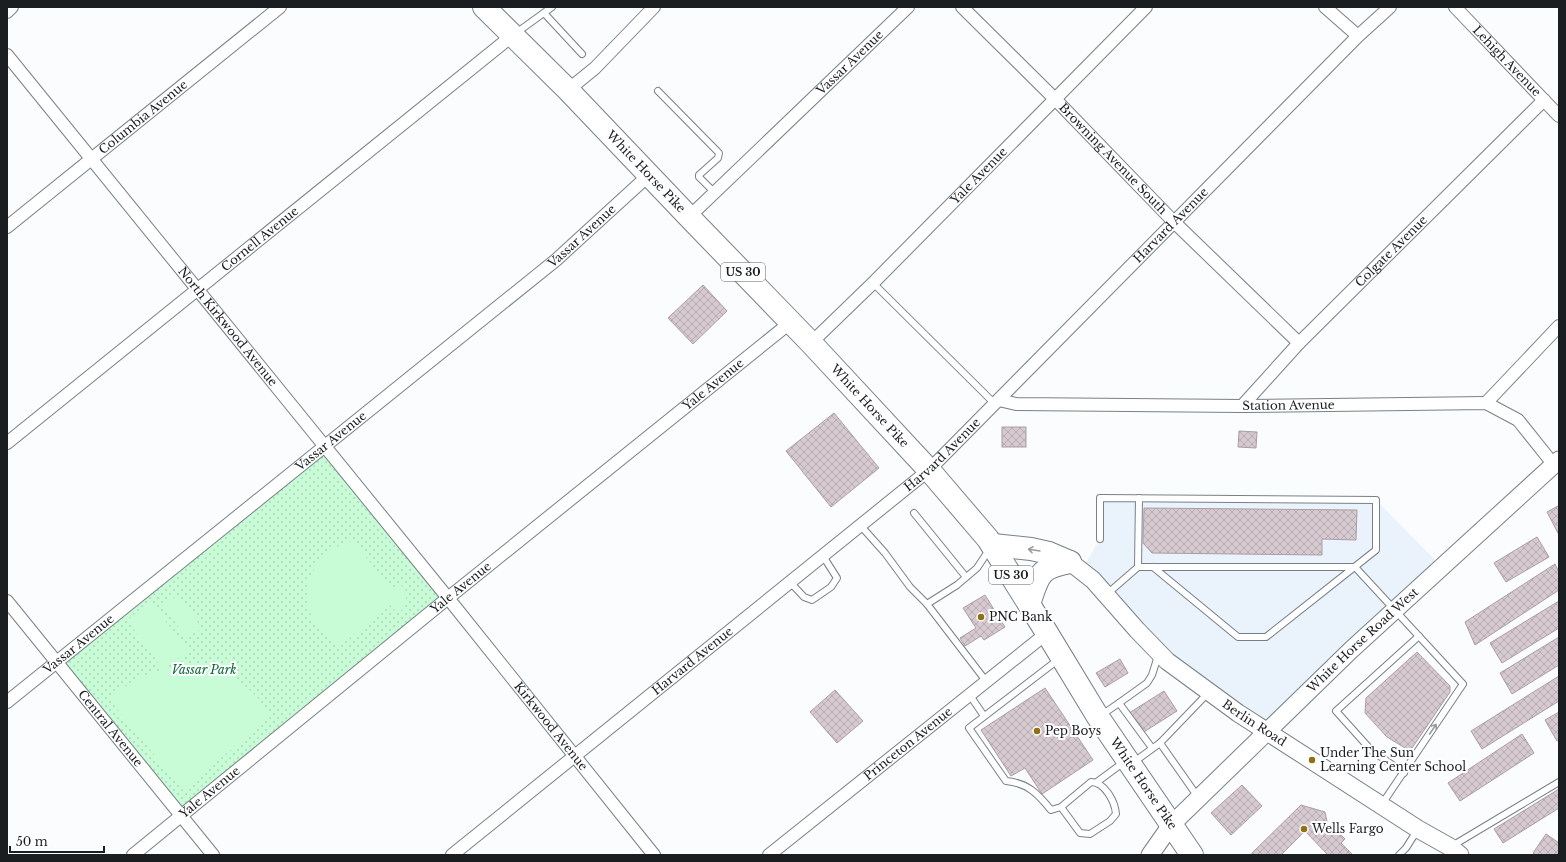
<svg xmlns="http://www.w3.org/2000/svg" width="1566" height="862" font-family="'Libre Baskerville',serif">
  <defs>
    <pattern id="park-dots" width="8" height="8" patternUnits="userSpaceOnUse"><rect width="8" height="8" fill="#c8fcd7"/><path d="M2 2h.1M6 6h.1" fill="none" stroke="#abd8b8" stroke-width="1.8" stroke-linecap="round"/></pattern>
    <pattern id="building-cross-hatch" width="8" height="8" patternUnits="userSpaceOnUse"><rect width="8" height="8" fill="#d6c9cf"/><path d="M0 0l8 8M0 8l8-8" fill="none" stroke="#b7acb1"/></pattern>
  </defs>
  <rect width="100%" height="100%" fill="#fafcfd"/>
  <path fill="#eaf3fc" d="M1100,498L1376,500L1442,567L1267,732L1167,661L1081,571L1100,539Z"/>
  <path fill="url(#park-dots)" d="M325,446L448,598L181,815L56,663Z"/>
  <g fill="#c8fcd7">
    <path d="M352,541L393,590L396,591L397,586L401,585L407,592L404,609L395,613L394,612L395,607L391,605L341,645C330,638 318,630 312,617C310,613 309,607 308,603C304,572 324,548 352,541Z"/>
    <path d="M178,595L202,628L187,638L163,606Z"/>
    <path d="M151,602L188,651L164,669C170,668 176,666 182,666C222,664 250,683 271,716L183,790L109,699C124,685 144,675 163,669L127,620Z"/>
  </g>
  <g fill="url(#building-cross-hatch)" stroke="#aa9ea3">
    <path d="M703,285L727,311L693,344L668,318Z"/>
    <path d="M834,413L879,468L831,507L786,451Z"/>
    <rect x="1002" y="427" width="24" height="20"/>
    <path d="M1239,431L1257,432L1256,448L1238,447Z"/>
    <path d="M1558,506L1559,507V535L1547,512Z"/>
    <path d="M1144,508L1357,510L1356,540L1322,539V555L1152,553L1143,543Z"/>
    <path d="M1537,537L1549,557L1506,582L1494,563Z"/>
    <path d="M1555,564L1559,572V590L1475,645L1465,622Z"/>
    <path d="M985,595L1005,627L984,640L981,636L965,646L960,638L976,628L963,608Z"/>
    <path d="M1559,601V628L1502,663L1490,643Z"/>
    <path d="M1559,637V665L1512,694L1500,673Z"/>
    <path d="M1417,652L1450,686V692L1410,751L1387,737L1365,713L1366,698Z"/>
    <path d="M1120,659L1128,673L1105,687L1096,673Z"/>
    <path d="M1559,676V701L1482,749L1471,731Z"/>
    <path d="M1045,688L1093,760L1042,794L1025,768L1011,776L981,730Z"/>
    <path d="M835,690L863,721L837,743L810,712Z"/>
    <path d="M1164,691L1177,711L1139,735L1126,715Z"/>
    <path d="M1559,712V740L1557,741L1545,720Z"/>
    <path d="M1522,734L1534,753L1460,801L1448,783Z"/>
    <path d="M1242,785L1262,806L1231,835L1211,813Z"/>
    <path d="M1559,789V808L1503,843L1494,829Z"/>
    <path d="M1301,805L1325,812L1328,826L1335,833L1337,831L1345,839L1341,843L1353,855H1327V854L1305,831L1281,855H1252V853Z"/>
    <path d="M1546,834L1559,843V855H1536L1533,853Z"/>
  </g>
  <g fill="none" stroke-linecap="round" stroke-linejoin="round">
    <g stroke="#788188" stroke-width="8">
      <g id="lane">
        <path d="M544,13L582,54"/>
        <path d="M516,33L552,7"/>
        <path d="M658,91L719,153L718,158L699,175V177L714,192"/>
        <path d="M873,283L995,404"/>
        <path d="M914,513L966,577"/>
        <path d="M860,525L885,553L910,587L927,604L957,585L977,568L989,550"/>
        <path d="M1100,539V498L1376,500V550L1266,637H1238L1153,567"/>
        <path d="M1138,567L1139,498"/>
        <path d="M790,582L804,597L812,600L831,587L837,578L823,556"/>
        <path d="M1107,594L1138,567H1355L1463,684L1382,804"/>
        <path d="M927,604L986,681"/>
        <path d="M1059,659L969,728L1006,781C1028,783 1038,794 1051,810L1061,807L1080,833L1090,834L1110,821L1116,814C1115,802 1105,782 1091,782L1061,807"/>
        <path d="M969,694L984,716"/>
        <path d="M1119,703L1147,683L1152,675L1158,656"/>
        <path d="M1100,716L1119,703L1152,748"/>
        <path d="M1160,743L1209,692"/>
        <path d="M1134,762L1160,743L1198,797"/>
        <path d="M1404,773L1371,750L1336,711L1419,636"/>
        <path d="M1097,782L1124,762"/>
        <path d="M1452,846L1559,782"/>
        <path d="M1399,855L1406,848L1418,829"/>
      </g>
    </g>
    <g stroke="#788188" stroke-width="14">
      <g id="street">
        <path id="s1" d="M962,7L1055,99L1174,222L1299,343"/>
        <path d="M1325,7L1358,36"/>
        <path id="s2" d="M1455,7L1559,116"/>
        <path d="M7,12L12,7"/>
        <path id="s3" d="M7,55L448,598L654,855"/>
        <path d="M568,90L595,68L654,7"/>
        <path id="s4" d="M689,217L908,7"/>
        <path id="s5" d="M7,227L280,7"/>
        <path id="s6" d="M811,343L873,283L1146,7"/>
        <path id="s7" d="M999,400L1016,404L1242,406L1486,403L1518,420L1554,465"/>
        <path d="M1486,403L1559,326"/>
        <path id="s8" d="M1242,406L1299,343L1544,100"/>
        <path id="s9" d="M7,443L513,35"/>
        <path id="s10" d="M7,601L213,855"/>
        <path id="s11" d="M7,702L556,260L649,175"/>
        <path id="s12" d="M133,855L448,598L791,322"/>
        <path id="s13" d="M452,855L929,470L1358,36L1390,7"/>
        <path id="s14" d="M769,855L1047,633"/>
      </g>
    </g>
    <g stroke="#788188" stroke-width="19">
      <g id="secondary">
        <path id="s15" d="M1070,562L1093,580L1137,630L1167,661L1238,713L1418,829L1450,847L1460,855"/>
        <path id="s16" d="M1150,855L1171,825L1351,650L1559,460"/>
      </g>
    </g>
    <g stroke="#788188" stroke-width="24">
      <g id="highway">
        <path id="s17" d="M484,7L568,90L689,217L811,343L929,470L988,539L1047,633L1098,717L1192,855"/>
        <path d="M993,545L1031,549L1049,553L1070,562"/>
        <path d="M1029,604C1039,575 1038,568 1070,562"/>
      </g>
    </g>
    <use href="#lane" stroke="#fff" stroke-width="6"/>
    <use href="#street" stroke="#fff" stroke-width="12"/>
    <use href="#secondary" stroke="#fff" stroke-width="17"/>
    <use href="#highway" stroke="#fff" stroke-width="22"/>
  </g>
  <defs><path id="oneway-shaft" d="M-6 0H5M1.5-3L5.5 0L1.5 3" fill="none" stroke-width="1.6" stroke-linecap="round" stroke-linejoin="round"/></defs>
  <g stroke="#989a9b">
    <use href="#oneway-shaft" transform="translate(1034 550) rotate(-171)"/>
    <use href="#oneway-shaft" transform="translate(1433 729) rotate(-56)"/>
  </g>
  <g fill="#8f7015" stroke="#fff" stroke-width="1.5">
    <circle cx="981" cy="617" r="4"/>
    <circle cx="1037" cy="731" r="4"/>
    <circle cx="1312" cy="760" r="4"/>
    <circle cx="1304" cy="829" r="4"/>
  </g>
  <g text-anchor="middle" stroke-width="4" stroke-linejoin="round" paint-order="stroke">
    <g fill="#fff" stroke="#5f6264" stroke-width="1">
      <rect x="721" y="263" width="44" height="18" rx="3"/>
      <rect x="989" y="566" width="44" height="18" rx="3"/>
    </g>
    <g font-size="11" font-weight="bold" fill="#1a1e21">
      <text x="743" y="276">US 30</text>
      <text x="1011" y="579">US 30</text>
    </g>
    <g font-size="12" fill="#1a1e21" stroke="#fff">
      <text dy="4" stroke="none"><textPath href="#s2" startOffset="75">Lehigh Avenue</textPath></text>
      <text dy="4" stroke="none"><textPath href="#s4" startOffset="223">Vassar Avenue</textPath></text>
      <text dy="4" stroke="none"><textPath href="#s5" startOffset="175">Columbia Avenue</textPath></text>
      <text dy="4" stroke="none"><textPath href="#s1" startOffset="214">Browning Avenue South</textPath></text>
      <text dy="4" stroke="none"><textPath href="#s17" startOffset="231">White Horse Pike</textPath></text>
      <text dy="4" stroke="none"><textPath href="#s6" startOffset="237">Yale Avenue</textPath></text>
      <text dy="4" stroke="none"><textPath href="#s13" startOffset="957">Harvard Avenue</textPath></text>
      <text dy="4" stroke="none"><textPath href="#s11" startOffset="740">Vassar Avenue</textPath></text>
      <text dy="4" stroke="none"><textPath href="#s9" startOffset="325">Cornell Avenue</textPath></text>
      <text dy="4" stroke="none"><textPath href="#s8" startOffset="215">Colgate Avenue</textPath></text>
      <text dy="4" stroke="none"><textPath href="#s3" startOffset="350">North Kirkwood Avenue</textPath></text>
      <text dy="4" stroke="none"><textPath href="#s12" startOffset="747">Yale Avenue</textPath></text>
      <text dy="4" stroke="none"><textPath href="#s7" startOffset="290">Station Avenue</textPath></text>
      <text dy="4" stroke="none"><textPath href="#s17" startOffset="555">White Horse Pike</textPath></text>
      <text dy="4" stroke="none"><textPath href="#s11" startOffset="416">Vassar Avenue</textPath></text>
      <text dy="4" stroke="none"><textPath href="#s13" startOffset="633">Harvard Avenue</textPath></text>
      <text dy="4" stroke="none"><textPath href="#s12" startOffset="423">Yale Avenue</textPath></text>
      <text dy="4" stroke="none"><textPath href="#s16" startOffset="303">White Horse Road West</textPath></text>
      <text dy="4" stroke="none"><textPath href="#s11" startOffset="92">Vassar Avenue</textPath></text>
      <text dy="4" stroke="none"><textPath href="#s13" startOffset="309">Harvard Avenue</textPath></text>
      <text dy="4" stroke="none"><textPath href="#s15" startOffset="246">Berlin Road</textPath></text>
      <text dy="4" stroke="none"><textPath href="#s3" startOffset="864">Kirkwood Avenue</textPath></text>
      <text dy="4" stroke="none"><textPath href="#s10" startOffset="164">Central Avenue</textPath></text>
      <text dy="4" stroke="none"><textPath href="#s14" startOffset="178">Princeton Avenue</textPath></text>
      <text dy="4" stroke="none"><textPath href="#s17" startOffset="1023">White Horse Pike</textPath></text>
      <text dy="4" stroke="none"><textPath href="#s12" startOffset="99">Yale Avenue</textPath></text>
    </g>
    <g font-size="12" fill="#1a1e21" stroke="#fff" text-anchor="start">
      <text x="989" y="621">PNC Bank</text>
      <text x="1045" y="735">Pep Boys</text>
      <text x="1320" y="757">Under The Sun<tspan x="1320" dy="14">Learning Center School</tspan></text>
      <text x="1312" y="833">Wells Fargo</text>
    </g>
    <g font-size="12" font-style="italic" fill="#0a6738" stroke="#fff">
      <text x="204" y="674">Vassar Park</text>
    </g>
  </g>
  <rect width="1566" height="862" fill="none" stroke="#1a1e21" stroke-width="16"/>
  <path d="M10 846v6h94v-6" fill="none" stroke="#1a1e21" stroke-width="2"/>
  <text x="16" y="846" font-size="12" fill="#1a1e21" stroke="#ffffff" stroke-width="3" paint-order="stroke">50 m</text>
</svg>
